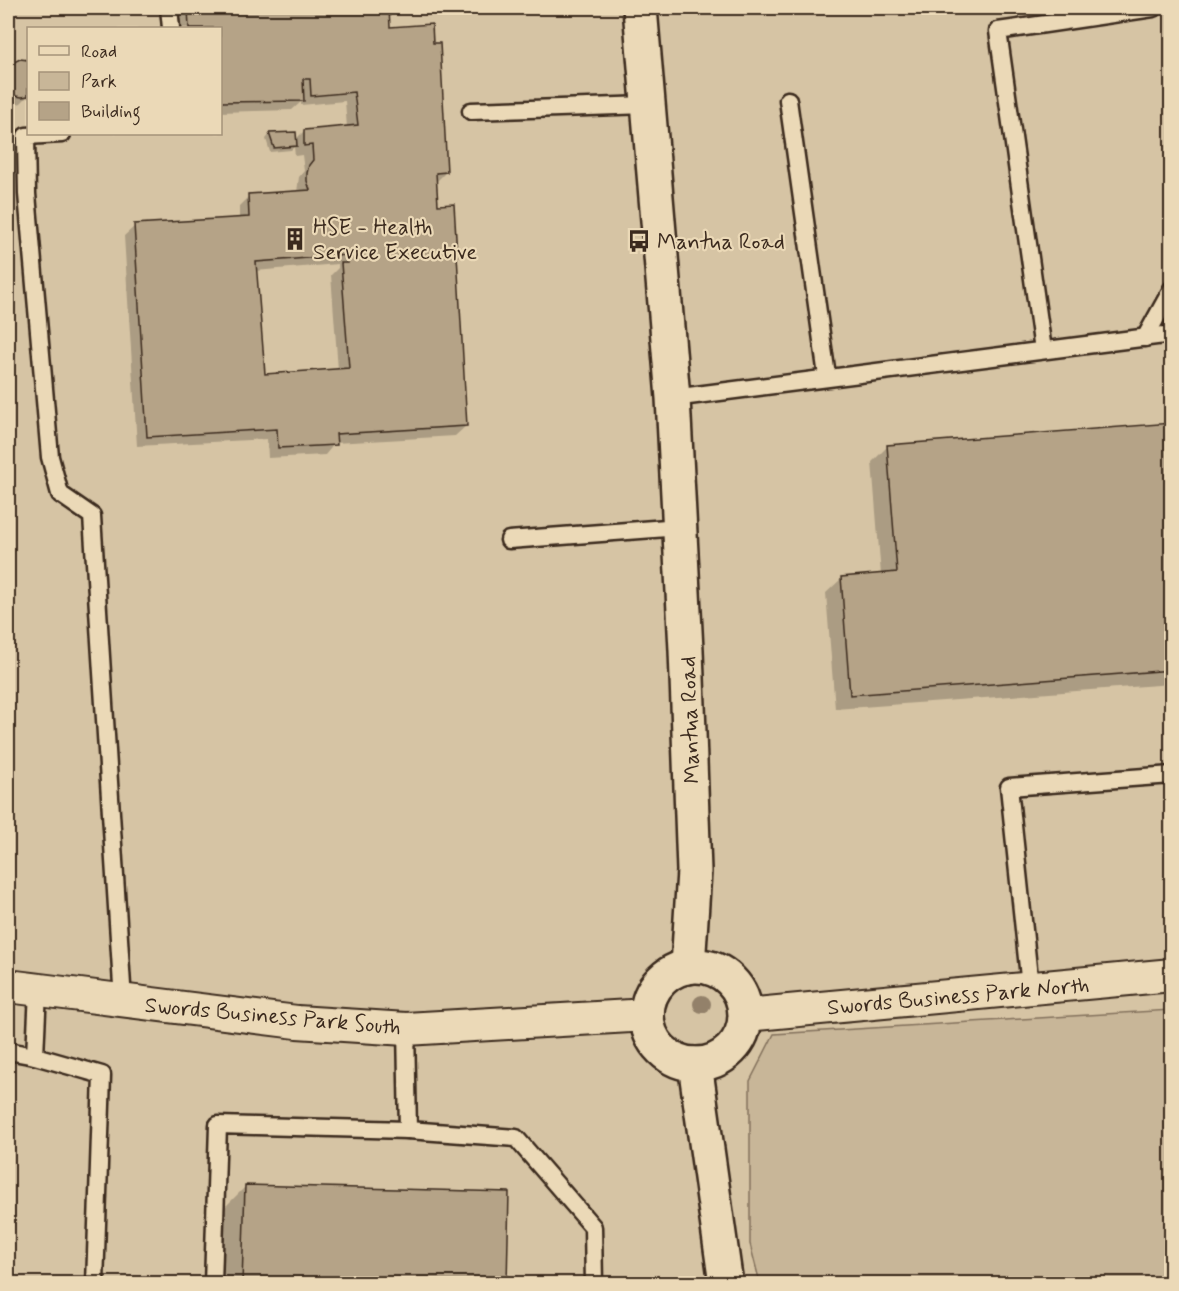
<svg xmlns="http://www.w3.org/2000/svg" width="1179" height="1291" font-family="Mynerve,sans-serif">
  <rect width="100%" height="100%" fill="#e4d2b1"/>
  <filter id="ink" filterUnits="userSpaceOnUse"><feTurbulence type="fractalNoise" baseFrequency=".0167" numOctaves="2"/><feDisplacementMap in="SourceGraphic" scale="12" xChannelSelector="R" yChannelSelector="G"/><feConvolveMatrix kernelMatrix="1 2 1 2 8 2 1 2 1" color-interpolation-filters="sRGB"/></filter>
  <g filter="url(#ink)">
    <path fill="#d6c4a4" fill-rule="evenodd" d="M8,8H1171V1283H8ZM28,28H220V134H28Z"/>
    <path fill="#c8b698" stroke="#82705b" stroke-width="1.5" d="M1171,1010V1283H760L750,1244V1081L774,1034Z"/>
    <g fill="#0003" fill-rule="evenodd">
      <path d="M177,8H387L388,29L446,172L435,183L466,426L455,436L335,443L325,455L268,458L267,439L137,446L124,236L135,226L239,219V206L249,196L297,192L299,177L304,171L302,155L295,156L294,147L291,150L270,152L266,139L270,134L295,140L304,131L347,128L345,101L301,105V102L292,110L220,112V28H179ZM338,264V268L331,275L338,370L263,376L255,271Z"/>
      <path d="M20,60L28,62V96L21,103L11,107L8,106V67Z"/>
      <path d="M1172,425V684L835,709L826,593L842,578L881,575L872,462L887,447Z"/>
      <path d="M245,1187L505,1284H223L225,1207Z"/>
    </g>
    <g fill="#b5a387" stroke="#3b2a1e" stroke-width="1.5" fill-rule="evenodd">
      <path d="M188,8H389L390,27L432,24L433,43H440L447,172L436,173L438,205L454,204L467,426L336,434L337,445L278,448L277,429L147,437L134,224L249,217L248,194L310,190L307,181V173L309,165L313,160L312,145L304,146V130L358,125L354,92L311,96L310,79H303L304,101L220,102V28H189ZM347,255L348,263H341L349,368L265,374L256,262Z"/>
      <path d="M20,59L28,60V96L22,97L16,96L8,91V65Z"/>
      <path d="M296,132L297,146L274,148L269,133Z"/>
      <path d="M1172,423V670L850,695L841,577L897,572L887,445Z"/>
      <path d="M245,1185L509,1192L507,1284H242Z"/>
    </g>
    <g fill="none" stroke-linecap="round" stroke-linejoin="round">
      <g stroke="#3b2a1e" stroke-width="21">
        <g id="lane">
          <path d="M169,8L171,28"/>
          <path d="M788,100L827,376"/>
          <path d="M471,111L647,105"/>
          <path d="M62,134L26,136L27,194L50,457L60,494L92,516L123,1001"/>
          <path d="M1145,338L1172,289"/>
          <path d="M1043,350L998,31L1153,8"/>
          <path d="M673,398L1172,334"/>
          <path d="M509,540L680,527"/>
          <path d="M1030,987L1009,787L1172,775"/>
          <path d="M406,1029L408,1130"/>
          <path d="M8,1051L35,1056L102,1075L95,1284"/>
          <path d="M35,1056L38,990"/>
          <path d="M213,1284L218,1125L408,1130L516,1138L593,1227L594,1284"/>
        </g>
      </g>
      <g stroke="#3b2a1e" stroke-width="36">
        <g id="street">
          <path d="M8,986L297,1022L406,1029L648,1015"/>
          <path d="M745,1015L1172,975"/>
        </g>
      </g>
      <g stroke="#3b2a1e" stroke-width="38">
        <g id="secondary">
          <path d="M640,8L673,398L686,650L694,871L688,967"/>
          <circle cx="696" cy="1015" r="49"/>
          <path d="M695,1064L726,1284"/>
        </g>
      </g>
      <use href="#lane" stroke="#ebd9b7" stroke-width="16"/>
      <use href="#street" stroke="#ebd9b7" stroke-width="32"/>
      <use href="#secondary" stroke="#ebd9b7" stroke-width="33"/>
    </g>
    <circle fill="#93816a" cx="702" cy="1004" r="9"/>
  </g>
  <defs>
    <g id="building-bare" transform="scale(1.8)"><path d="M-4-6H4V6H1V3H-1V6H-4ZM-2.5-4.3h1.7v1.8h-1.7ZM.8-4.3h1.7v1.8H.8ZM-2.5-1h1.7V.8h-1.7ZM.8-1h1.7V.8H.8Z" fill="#3b2a1e" stroke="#ebd9b7" stroke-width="2.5" paint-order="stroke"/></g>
    <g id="bus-bare" transform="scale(1.8)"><path d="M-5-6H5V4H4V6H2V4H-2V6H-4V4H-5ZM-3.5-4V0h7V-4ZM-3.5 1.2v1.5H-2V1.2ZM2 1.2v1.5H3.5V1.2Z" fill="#3b2a1e" stroke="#ebd9b7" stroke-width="2.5" paint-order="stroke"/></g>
  </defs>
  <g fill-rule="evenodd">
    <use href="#building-bare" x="295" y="239"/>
    <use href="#bus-bare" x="639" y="241"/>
  </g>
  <g text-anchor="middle" stroke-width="4.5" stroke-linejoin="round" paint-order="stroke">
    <g font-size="22" fill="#3b2a1e" stroke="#ebd9b7" text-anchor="start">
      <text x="313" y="234">HSE - Health<tspan x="313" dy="25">Service Executive</tspan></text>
      <text x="657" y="249">Mantua Road</text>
    </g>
    <g font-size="22" fill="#3b2a1e" stroke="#ebd9b7">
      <text transform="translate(689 720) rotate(-92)" y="8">Mantua Road</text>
      <text transform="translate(958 995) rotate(-5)" y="8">Swords Business Park North</text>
      <text transform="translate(273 1015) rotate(5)" y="8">Swords Business Park South</text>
    </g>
  </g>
  <rect width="1179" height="1291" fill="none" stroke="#ebd9b7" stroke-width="30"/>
  <rect x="15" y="15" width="1149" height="1261" fill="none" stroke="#3b2a1e" stroke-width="2" filter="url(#ink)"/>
  <rect x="27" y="27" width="195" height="108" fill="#ebd9b7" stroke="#a5937a" stroke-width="1.5"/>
  <rect x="39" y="46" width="30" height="9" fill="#ebd9b7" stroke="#a5937a" stroke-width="1.5"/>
  <text x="81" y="57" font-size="18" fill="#3b2a1e">Road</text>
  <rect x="39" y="72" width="30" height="18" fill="#c8b698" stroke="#a5937a" stroke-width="1.5"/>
  <text x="81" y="87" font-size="18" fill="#3b2a1e">Park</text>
  <rect x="39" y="102" width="30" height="18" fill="#b5a387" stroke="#a5937a" stroke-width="1.5"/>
  <text x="81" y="117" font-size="18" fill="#3b2a1e">Building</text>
</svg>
